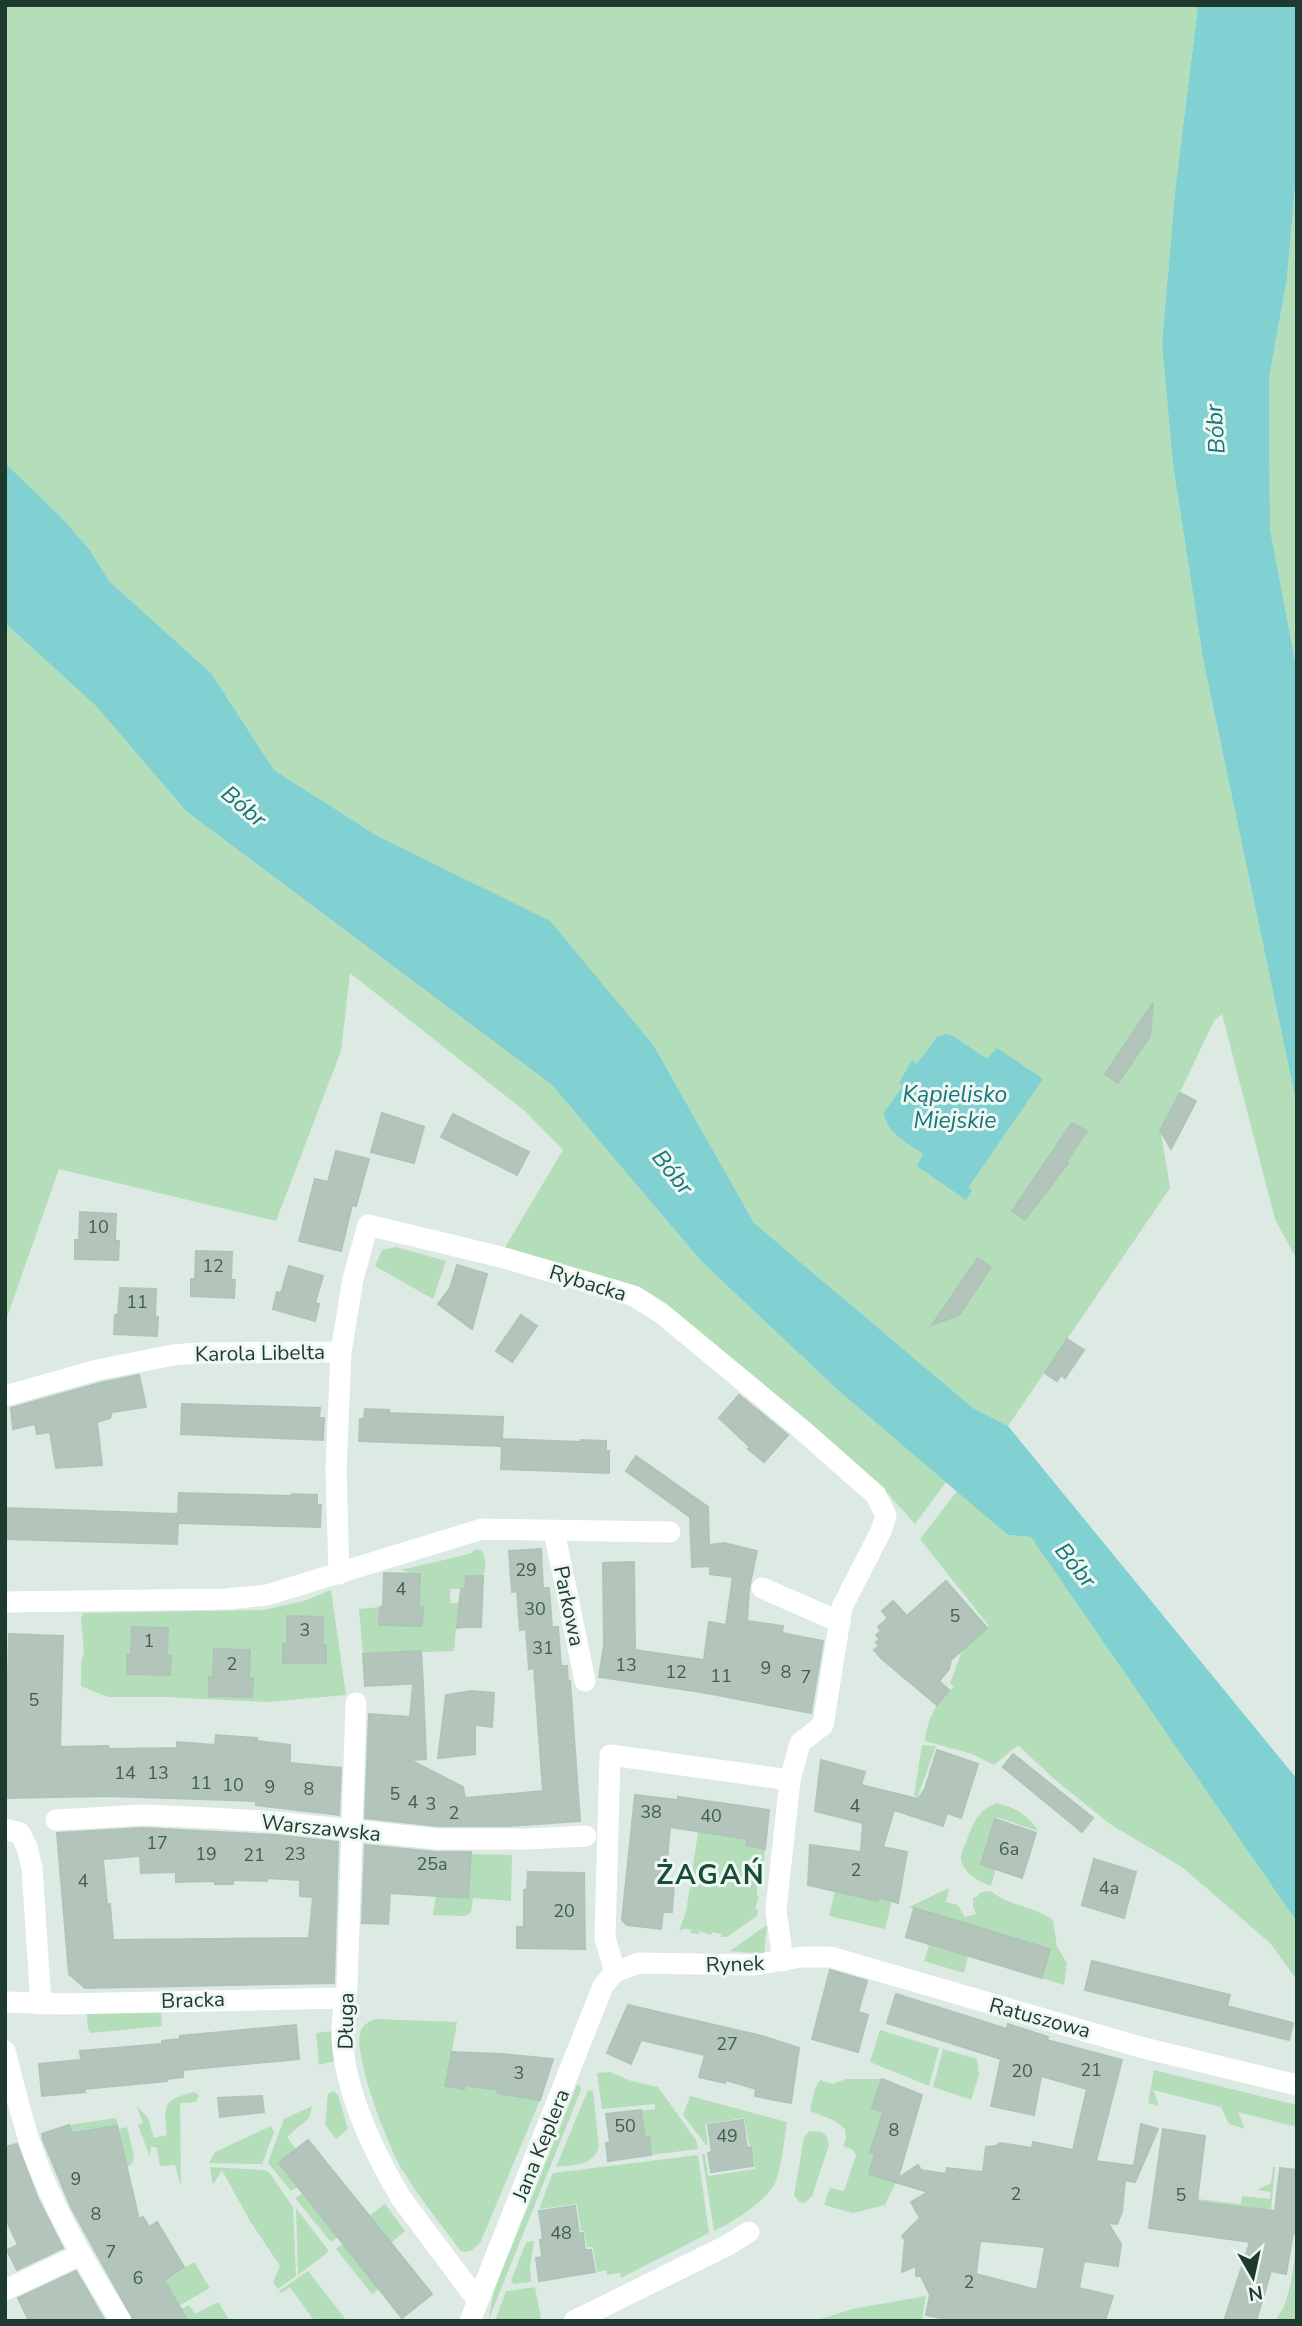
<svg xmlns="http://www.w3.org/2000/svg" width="1302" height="2326" font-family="'Nunito Sans',sans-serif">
  <rect width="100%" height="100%" fill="#ddeae3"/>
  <g fill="#b4ddba">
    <path d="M5,5H1198L1175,192L1162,344L1173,465L1203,659L1297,1106V1260L1275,1219L1222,1014L1214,1021L1161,1132L1170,1188L1008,1426L973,1408L754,1223L654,1046L379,837L274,770L211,673L109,581L90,550L60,516L5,463Z"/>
    <path d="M1297,166V671L1270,529L1269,379L1287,278Z"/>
    <path d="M5,623L97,707L187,812L552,1085L702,1262L840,1392L946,1482L915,1524L889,1495L671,1317L503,1251L563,1150L526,1112L350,973L341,1051L276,1221L59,1169L5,1323Z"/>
    <path d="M396,1247L446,1261L433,1299L375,1266L382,1250Z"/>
    <path d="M957,1491L1008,1535L1031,1537L1051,1564L1297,1922V1980L1270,1943L1182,1867L1110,1824L1054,1779L1018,1745L994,1765L972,1754L925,1741C926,1723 938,1696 954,1687L950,1683L963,1648L989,1626L920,1539Z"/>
    <path d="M477,1549L481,1550C487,1559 486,1567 483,1576H466L465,1589H450V1603H465L462,1629H456L454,1651L363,1654L359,1609L380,1607V1625H422L421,1607L417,1603L420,1575L401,1570L469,1554Z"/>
    <path d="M331,1590L346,1695L267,1702L164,1697H108L81,1686V1663L84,1652L81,1619L83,1613L264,1610L307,1600Z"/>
    <path d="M922,1745L936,1746L917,1798L914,1795Z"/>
    <path d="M997,1803C1014,1807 1030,1816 1038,1831L996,1817L982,1864L996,1869L991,1886C979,1882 960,1871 961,1856C962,1851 965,1845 967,1840C973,1823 979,1809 997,1803Z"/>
    <path d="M698,1832L748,1839L747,1845L765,1849L761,1887H757V1896H759L755,1909L758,1910L757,1916L727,1937H721V1934L712,1932L711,1935L699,1931V1934L690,1933L692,1930L684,1929L679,1931L686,1912Z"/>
    <path d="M471,1854L512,1855L511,1901L473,1898L471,1913L465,1916L433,1915L436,1896L468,1897Z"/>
    <path d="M949,1888L946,1902L958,1905L965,1917L976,1914L973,1906V1898L977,1897L981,1892L991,1891C1009,1907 1033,1905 1053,1920L1057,1947L1067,1963L1064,1985L1042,1978L1050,1948L909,1907Z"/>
    <path d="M835,1891L877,1901L879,1897L892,1901L885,1929L829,1916Z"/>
    <path d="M767,1925L764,1954L730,1951Z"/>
    <path d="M929,1945L968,1956L964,1973L924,1961Z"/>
    <path d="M161,2010L162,2026L91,2033L88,2030L87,2013Z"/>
    <path d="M375,2019L457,2022L446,2086L463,2089L465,2085L498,2090V2093L540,2100L481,2241C475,2248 469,2255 460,2250C441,2224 420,2199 403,2171C389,2148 354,2059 360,2033C362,2025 368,2022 375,2019Z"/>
    <path d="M880,2030L939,2048L929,2086L870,2062Z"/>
    <path d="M333,2031L335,2061L319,2065L316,2033Z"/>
    <path d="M943,2049L977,2059L979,2075L971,2100L933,2087Z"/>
    <path d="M1154,2070L1297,2105V2127L1238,2112L1245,2129L1229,2124L1221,2107L1153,2090L1159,2106L1148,2103Z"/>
    <path d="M610,2072L631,2081L658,2087L696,2140L698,2149L651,2155L649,2137H645L641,2111L655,2109V2104L602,2109L597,2073Z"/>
    <path d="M846,2079H882L872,2108L887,2113L878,2125L870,2151L875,2153L896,2182L885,2205L853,2213L824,2205L830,2188L844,2191L856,2155L853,2150L843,2146L846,2139L845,2129L835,2121L810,2111L815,2089L820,2080L833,2084Z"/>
    <path d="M577,2085H580L581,2090L488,2321L494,2291Z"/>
    <path d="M588,2090L593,2091L599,2147C593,2166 573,2165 556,2167Z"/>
    <path d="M334,2091L338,2095L348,2129L336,2139L325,2125L328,2094Z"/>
    <path d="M194,2092L199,2095L196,2102L180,2103L181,2186L175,2165L160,2166L157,2148L155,2147H151L150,2157L138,2125L143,2123L136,2105L148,2118L154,2138L167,2135C164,2107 161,2100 194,2092Z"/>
    <path d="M690,2096L787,2122C784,2139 782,2167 775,2183C765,2202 733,2222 714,2231L702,2154H705L708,2176L755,2169L752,2146L749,2145L744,2118L705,2124L708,2145H706L683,2115Z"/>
    <path d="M312,2106L309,2118L287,2137L296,2149L279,2163L298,2187L291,2191L268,2163L284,2119Z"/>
    <path d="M116,2118L119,2129L127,2127L134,2156L132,2164L125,2168L73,2137L69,2125Z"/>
    <path d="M271,2126L274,2132L262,2164L209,2163L215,2152Z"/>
    <path d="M809,2131L822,2132L827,2137L829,2145L812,2196L805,2203L799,2202L794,2195L804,2138Z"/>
    <path d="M698,2155L709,2233L621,2278L620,2273L607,2275L606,2270L597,2272L593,2247H587L584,2231H581L577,2204L539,2209L553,2173Z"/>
    <path d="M210,2167L264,2170L269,2172L293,2207L296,2276L278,2289L273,2282L280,2266L250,2221L222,2170L213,2185Z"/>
    <path d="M1273,2167H1275L1271,2210L1197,2202V2199L1241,2204L1242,2196L1270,2199L1271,2192L1257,2190L1271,2183Z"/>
    <path d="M303,2193L338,2237L331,2242L295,2198Z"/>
    <path d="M385,2204L405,2231L391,2243L369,2216Z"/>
    <path d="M296,2208L328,2250L327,2253L298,2275Z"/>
    <path d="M534,2241L530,2267L531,2282L514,2284L511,2281L526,2242Z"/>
    <path d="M1297,2241V2321H1275L1284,2307L1291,2283Z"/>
    <path d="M343,2244L379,2289L372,2294L336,2249Z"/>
    <path d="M194,2262L210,2288L166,2313L177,2302L164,2280Z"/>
    <path d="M308,2271L347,2321H311L313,2319L290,2287L281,2293L279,2291Z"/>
    <path d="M535,2287L541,2319L539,2321H495L506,2291Z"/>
    <path d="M926,2296L922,2319L924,2321H814L852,2309Z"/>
    <path d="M218,2302L230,2321H201L199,2318L195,2321H170L168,2316L189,2305L195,2314Z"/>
  </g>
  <g fill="#81d1d3">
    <path d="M1198,5H1297V166L1287,278L1269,379L1270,529L1297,671V1106L1203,659L1173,465L1162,344L1175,192Z"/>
    <path d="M5,463L60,516L90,550L109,581L211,673L274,770L379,837L550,921L654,1046L754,1223L973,1408L1008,1426L1297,1779V1922L1031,1537L1008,1535L840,1392L702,1262L552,1085L187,812L97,707L5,623Z"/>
    <path d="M946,1034L953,1036L987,1059L997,1048L1043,1079L968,1188L972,1190L966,1200L917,1166L923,1154C908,1143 885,1132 884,1112L903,1086L899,1083L912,1060L917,1064L937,1037Z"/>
  </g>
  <g fill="#b3c5bb" stroke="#afc4b9" stroke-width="2" fill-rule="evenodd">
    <path d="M1153,1003L1150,1036L1118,1083L1105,1074Z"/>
    <path d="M1180,1093L1196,1101L1171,1149L1160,1130Z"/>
    <path d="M382,1113L424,1127L414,1163L371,1152Z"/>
    <path d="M453,1114L529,1152L517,1175L441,1137Z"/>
    <path d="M1072,1123L1087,1131L1066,1162L1068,1163L1025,1220L1012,1211Z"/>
    <path d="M336,1151L369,1159L356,1206L352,1205L341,1251L299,1241L315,1179L328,1182Z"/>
    <path d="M80,1212L116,1214L115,1241H119L118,1260L75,1259V1240H79Z"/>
    <path d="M196,1251L232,1252L231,1280H235L234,1298L191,1296V1279H195Z"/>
    <path d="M978,1258L991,1267L959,1315L932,1325Z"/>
    <path d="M457,1265L487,1274L472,1329L438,1304L450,1288Z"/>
    <path d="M289,1266L323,1276L315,1303L319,1304L315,1321L273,1309L277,1292L281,1293Z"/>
    <path d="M120,1288L156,1289L155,1317H158L157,1336L114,1334L115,1315H118Z"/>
    <path d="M521,1315L537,1326L512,1362L496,1351Z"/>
    <path d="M1067,1339L1084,1350L1065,1378L1061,1375L1057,1381L1045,1373Z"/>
    <path d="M139,1375L146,1407L112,1412L110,1418L97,1422L102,1465L56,1468L50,1432L37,1434L35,1424L13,1429L11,1408L100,1383Z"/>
    <path d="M739,1395L788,1435L764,1462L748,1449L750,1447L719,1418Z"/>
    <path d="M182,1404L320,1408L319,1418H324L323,1440L181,1434Z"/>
    <path d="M365,1409L389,1410V1413L503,1417L502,1439L581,1442V1440L606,1441V1451H609V1473L501,1469L502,1446L359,1441L360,1419H364Z"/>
    <path d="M636,1456L708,1507L709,1545L724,1543L757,1551L749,1589L747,1621L783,1626L782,1633L823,1641L811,1713L701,1692L599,1677L604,1645L603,1563L634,1562L635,1650L704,1660L709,1622L726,1625L733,1577L710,1574V1566L692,1567L690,1517L626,1471Z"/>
    <path d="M179,1493L292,1496V1494L317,1495V1505H321L320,1527L178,1523L177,1544L5,1539V1508L178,1514Z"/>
    <path d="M541,1549L543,1588H549L552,1627H558L561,1666H567L568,1681H570L580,1821L509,1826H438L365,1818L369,1714L410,1717L413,1684H423L426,1759L410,1760L463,1787L465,1798L543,1791L534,1668L529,1669L526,1629L520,1630L517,1591L512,1592L509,1551Z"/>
    <path d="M384,1573L420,1574L419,1607H423L422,1626L379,1625L380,1607H383Z"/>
    <path d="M466,1576H483L481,1627H457L461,1589H465Z"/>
    <path d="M946,1581L987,1628L951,1660L949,1669L939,1681L949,1690L937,1705L882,1659L874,1650L879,1646L876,1642L880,1639L876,1635L881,1631L878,1627L888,1618L882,1611L893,1601L907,1616Z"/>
    <path d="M287,1616L323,1617V1645H326V1663H283V1644H287Z"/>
    <path d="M132,1627L168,1628L167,1656H171L170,1675L127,1674V1655H131Z"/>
    <path d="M9,1634L63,1636L60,1747L108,1746L109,1749L177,1748V1742L215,1745L216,1735L257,1738V1741L290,1745V1763L341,1768L339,1815L256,1805V1801L109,1796L5,1798Z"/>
    <path d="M214,1649L250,1650L249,1678H253L252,1697L209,1696V1677H213Z"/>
    <path d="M421,1651L423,1683L365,1686L363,1654Z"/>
    <path d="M472,1691L494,1693L492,1727L475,1725V1754L438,1758L446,1695Z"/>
    <path d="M937,1750L978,1764L961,1818L947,1813L943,1826L894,1810L883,1847L907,1852L898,1903L879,1897L878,1901L808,1885L810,1845L861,1852L863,1823L815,1811L821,1760L865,1772L861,1785L918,1799L925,1789Z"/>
    <path d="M1013,1754L1093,1818L1082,1832L1003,1767Z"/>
    <path d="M635,1795L678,1800V1797L769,1810L765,1849L746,1845L748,1839L670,1827L665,1883L674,1884L672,1912H663L661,1929L627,1925L622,1920Z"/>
    <path d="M995,1819L1036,1833L1022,1878L981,1864Z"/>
    <path d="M143,1828L275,1835L338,1842L334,1983L85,1988L69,1974L57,1833ZM140,1856L141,1873L176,1872V1882L215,1881V1884H233V1880L267,1881V1878L300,1880V1896L313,1897L309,1938L113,1940L110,1904H107L103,1859Z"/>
    <path d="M365,1845L436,1852H471L468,1898L390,1893L388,1924L362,1923Z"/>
    <path d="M1094,1859L1136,1872L1124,1918L1082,1905Z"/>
    <path d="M528,1872L584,1873L585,1949L517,1948V1927H524V1890H527Z"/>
    <path d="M914,1908L1050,1949L1042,1978L906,1937Z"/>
    <path d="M1092,1961L1230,1995L1227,2006L1293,2023L1289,2040L1085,1990Z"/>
    <path d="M830,1970L867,1981L858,2012L868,2015L858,2052L812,2039Z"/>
    <path d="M896,1994L1007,2029L1008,2024L1048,2037L1047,2040L1122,2060L1096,2161L1134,2166L1141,2124L1158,2129L1135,2182L1125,2180L1122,2212L1117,2224L1108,2223L1121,2244L1118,2266L1084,2261L1079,2288L1113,2296L1105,2321H955L926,2315L930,2295L921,2276H916V2266L902,2272L905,2240L902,2236L920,2218L911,2202L928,2192L869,2174L875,2153L870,2152L883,2112L872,2108L882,2079L922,2095L898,2178L918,2165L921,2170L946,2174L947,2168L983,2172L986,2147L996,2146L1000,2143L1032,2148L1033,2142L1073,2150L1087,2089L1041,2076L1034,2115L991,2106L1001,2059L887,2023ZM980,2241L1045,2247L1037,2290L976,2274Z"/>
    <path d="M628,2005L762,2036L799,2048L791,2103L755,2096L756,2089L726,2080L725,2083L699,2077L705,2055L641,2040L631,2064L607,2053Z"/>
    <path d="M296,2025L299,2059L183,2070V2077L167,2079V2081L84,2089L85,2092L42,2096L39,2064L81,2060L80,2051L162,2044V2041L180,2039V2036Z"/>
    <path d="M452,2052L502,2054L553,2059L540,2100L497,2093L498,2090L465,2085L464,2089L445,2086Z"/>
    <path d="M262,2096L264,2112L220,2117L218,2098Z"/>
    <path d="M641,2110L645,2137H649L651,2155L608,2161L606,2143L610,2142L606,2114Z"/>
    <path d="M743,2120L747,2148L751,2147L753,2166L711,2172L708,2153L712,2152L708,2125Z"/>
    <path d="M69,2125L72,2133L117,2126L139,2219L143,2217L149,2227L157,2222L184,2267L164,2280L188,2321H134L71,2207L43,2140L42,2134Z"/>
    <path d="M1163,2129L1205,2136L1197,2202L1275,2211L1280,2168L1297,2170V2234L1293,2233L1286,2274L1271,2271L1256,2321H1224L1250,2242L1149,2228Z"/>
    <path d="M308,2140L432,2294L402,2318L279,2163Z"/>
    <path d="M17,2144L38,2199L63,2248L17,2270L7,2250L18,2245L5,2217V2147Z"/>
    <path d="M575,2206L579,2234L583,2233L585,2250H591L595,2272L539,2281L536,2258L542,2257L540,2240L543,2239L539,2211Z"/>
    <path d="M76,2271L105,2321H29L18,2298Z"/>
  </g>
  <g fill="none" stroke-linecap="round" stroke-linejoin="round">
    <g stroke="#fff" stroke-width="21">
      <path d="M5,1396L97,1370L173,1355L198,1353L341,1352"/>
      <path d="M554,1531L585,1681"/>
      <path d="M339,1574L336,1470L341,1352L353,1279L368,1225L501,1257L634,1296L661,1313L800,1428L876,1495L886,1516L881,1531L842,1607L823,1725L800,1743L790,1780L776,1910L783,1961"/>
      <path d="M762,1588L840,1622"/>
      <path d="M5,1602L227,1599L267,1595L482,1529L670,1532"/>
      <path d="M356,1703L347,1986C346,1999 343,2011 342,2024C340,2083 372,2149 401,2198L478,2301"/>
      <path d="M56,1820L143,1815L212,1818L276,1822L437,1839H528L586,1836"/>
      <path d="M5,1829L20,1833L27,1847L32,1868L41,2004"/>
      <path d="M615,1972L605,1938L610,1755L790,1780"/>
      <path d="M5,2002L63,2004L346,1998"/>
      <path d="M5,2051C16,2093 25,2135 42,2175C63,2226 92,2274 121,2321"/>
      <path d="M5,2290L80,2255"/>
      <path d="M470,2321L603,1986L615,1972L639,1963L754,1965L802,1957H831L1140,2047L1297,2085"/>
      <path d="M574,2321L726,2246L749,2232"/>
    </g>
  </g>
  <g text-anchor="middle" stroke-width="6" stroke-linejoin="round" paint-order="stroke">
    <g font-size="18" fill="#435d52">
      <text x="98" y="1233">10</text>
      <text x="213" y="1272">12</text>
      <text x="137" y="1308">11</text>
      <text x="526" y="1576">29</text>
      <text x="401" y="1595">4</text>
      <text x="535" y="1615">30</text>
      <text x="955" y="1622">5</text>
      <text x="305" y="1636">3</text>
      <text x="149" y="1647">1</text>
      <text x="543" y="1654">31</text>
      <text x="232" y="1670">2</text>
      <text x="626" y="1671">13</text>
      <text x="766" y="1674">9</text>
      <text x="676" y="1678">12</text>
      <text x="786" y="1678">8</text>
      <text x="721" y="1682">11</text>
      <text x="806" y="1683">7</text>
      <text x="34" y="1706">5</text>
      <text x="125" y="1779">14</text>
      <text x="158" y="1779">13</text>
      <text x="201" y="1789">11</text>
      <text x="233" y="1791">10</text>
      <text x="270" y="1793">9</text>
      <text x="309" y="1795">8</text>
      <text x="395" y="1800">5</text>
      <text x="413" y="1808">4</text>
      <text x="431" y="1810">3</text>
      <text x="855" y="1812">4</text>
      <text x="651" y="1818">38</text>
      <text x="454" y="1819">2</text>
      <text x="711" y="1822">40</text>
      <text x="157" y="1849">17</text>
      <text x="1009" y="1855">6a</text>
      <text x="206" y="1860">19</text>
      <text x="295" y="1860">23</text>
      <text x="254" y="1861">21</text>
      <text x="432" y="1870">25a</text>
      <text x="856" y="1876">2</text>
      <text x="83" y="1887">4</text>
      <text x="1109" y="1894">4a</text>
      <text x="564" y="1917">20</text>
      <text x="727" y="2050">27</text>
      <text x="1091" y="2076">21</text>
      <text x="1022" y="2077">20</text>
      <text x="519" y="2079">3</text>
      <text x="625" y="2132">50</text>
      <text x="894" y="2136">8</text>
      <text x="727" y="2142">49</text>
      <text x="76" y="2185">9</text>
      <text x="1016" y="2200">2</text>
      <text x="1181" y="2201">5</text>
      <text x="96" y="2220">8</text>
      <text x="561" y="2239">48</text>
      <text x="111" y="2258">7</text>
      <text x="138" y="2284">6</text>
      <text x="969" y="2288">2</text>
    </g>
    <g font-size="21" fill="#1e3a2f" stroke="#eef7f1">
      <text transform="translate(588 1283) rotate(17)" y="7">Rybacka</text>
      <text transform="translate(260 1353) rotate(-1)" y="7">Karola Libelta</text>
      <text transform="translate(569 1606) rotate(78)" y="7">Parkowa</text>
      <text transform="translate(321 1828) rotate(6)" y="7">Warszawska</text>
      <text transform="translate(735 1964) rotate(-2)" y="7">Rynek</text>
      <text transform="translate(193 2000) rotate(-2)" y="7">Bracka</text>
      <text transform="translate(1040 2018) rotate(15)" y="7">Ratuszowa</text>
      <text transform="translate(346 2021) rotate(-89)" y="7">Długa</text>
      <text transform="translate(541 2145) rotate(-68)" y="7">Jana Keplera</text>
    </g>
    <g font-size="23" font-style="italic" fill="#167578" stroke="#eef7f1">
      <text transform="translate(1215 429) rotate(-94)" y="8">Bóbr</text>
      <text transform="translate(244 806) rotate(40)" y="8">Bóbr</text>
      <text x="955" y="1102">Kąpielisko<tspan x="955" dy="26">Miejskie</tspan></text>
      <text transform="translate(673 1172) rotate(51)" y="8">Bóbr</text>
      <text transform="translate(1076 1565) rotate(51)" y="8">Bóbr</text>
    </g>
    <g font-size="28" font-weight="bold" letter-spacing="2" fill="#194d3a" stroke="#eef7f1">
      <text x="711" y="1884">ŻAGAŃ</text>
    </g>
  </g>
  <rect width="1302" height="2326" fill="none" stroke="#1e3a2f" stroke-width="14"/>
  <g transform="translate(1253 2277) rotate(171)" stroke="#eef7f1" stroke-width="5" paint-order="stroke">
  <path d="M0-5L12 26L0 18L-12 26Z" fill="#1e3a2f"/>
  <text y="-10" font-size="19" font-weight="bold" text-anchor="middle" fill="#1e3a2f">N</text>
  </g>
</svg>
